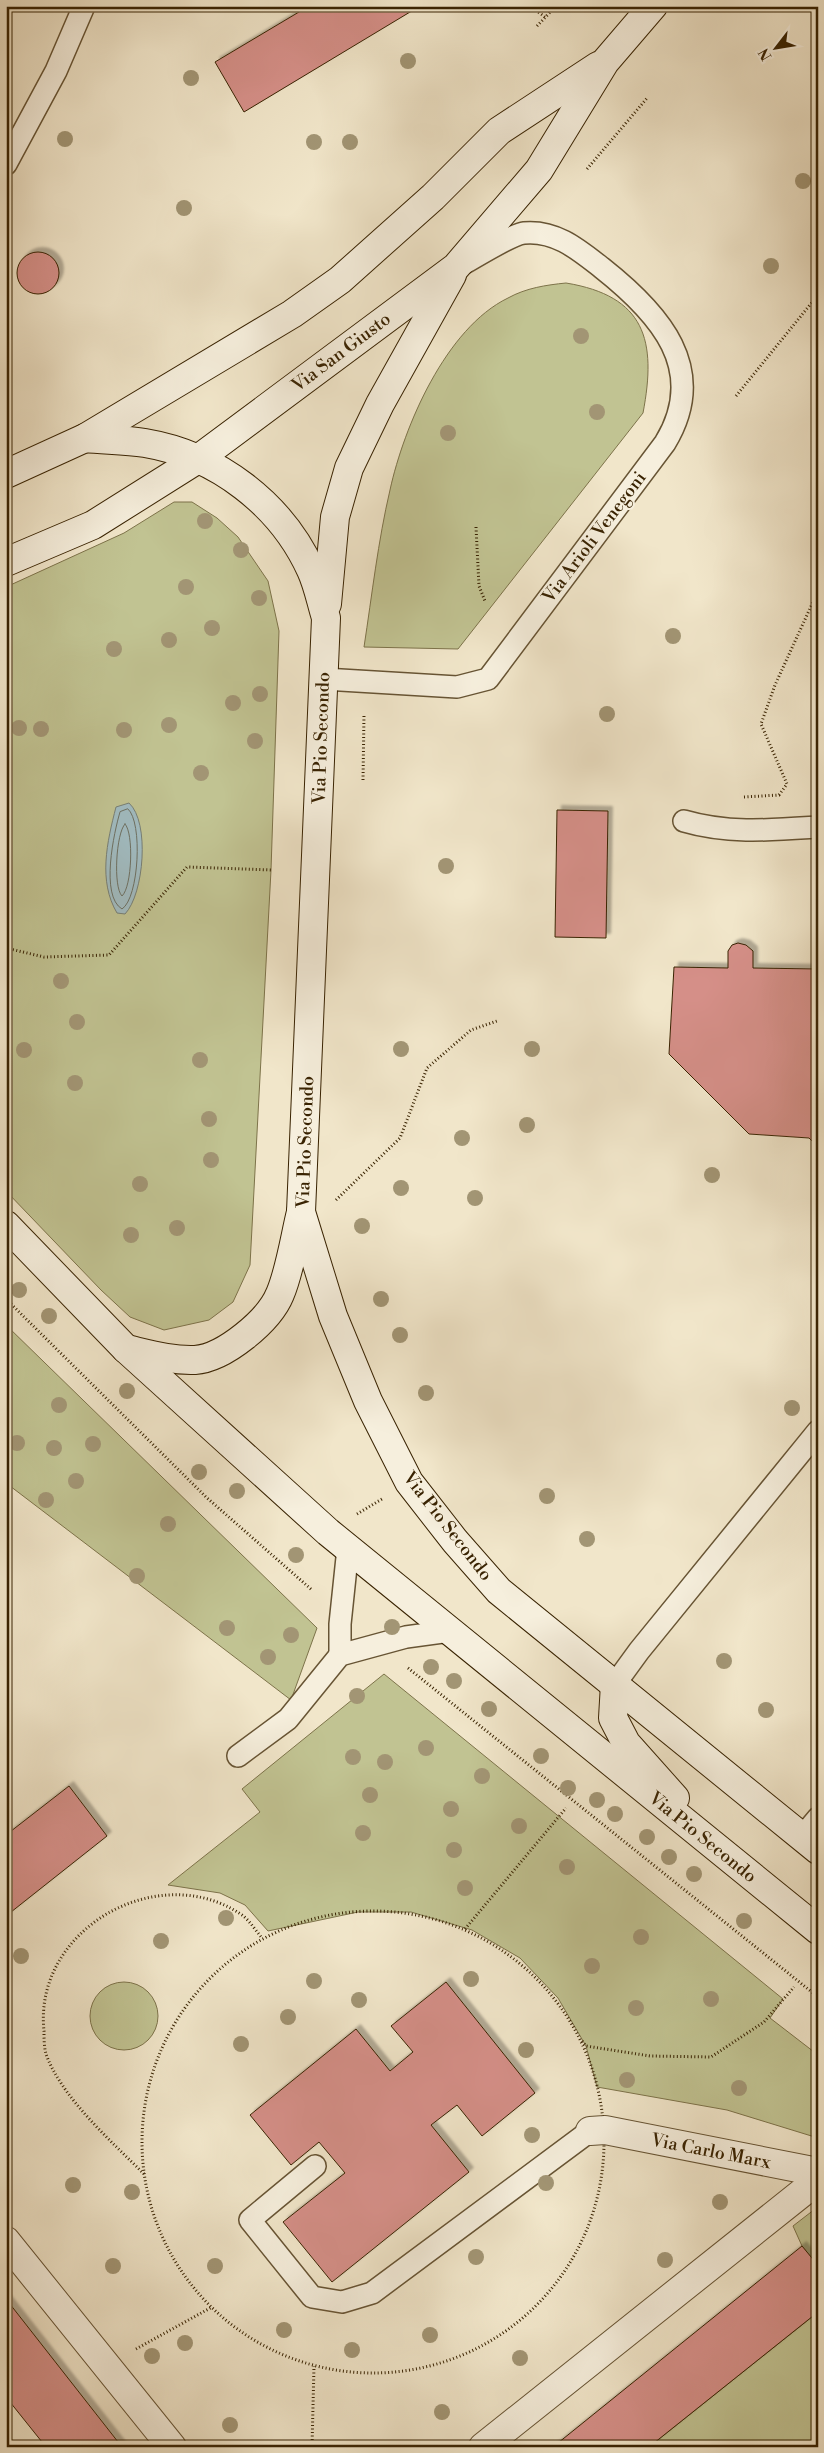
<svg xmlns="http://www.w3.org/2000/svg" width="824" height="2453" font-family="'Libre Bodoni',serif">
  <defs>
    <filter id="shadow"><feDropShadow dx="4.5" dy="-4.5" stdDeviation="1" flood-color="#0004"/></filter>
  </defs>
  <rect width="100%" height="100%" fill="#f1e6ca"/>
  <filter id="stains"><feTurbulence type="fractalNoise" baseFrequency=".004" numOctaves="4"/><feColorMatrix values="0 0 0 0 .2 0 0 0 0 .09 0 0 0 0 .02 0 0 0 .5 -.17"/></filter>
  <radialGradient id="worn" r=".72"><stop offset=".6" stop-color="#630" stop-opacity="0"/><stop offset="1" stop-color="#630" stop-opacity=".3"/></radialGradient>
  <g fill="#c1c392" stroke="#7d734a">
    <path d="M566,283C645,296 657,340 643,413L458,649L364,647C372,595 378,541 390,490C404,426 446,328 508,298C526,288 546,285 566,283Z"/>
    <path d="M174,502H192L217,518L238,537L268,581L279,631L271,870L250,1265L233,1302L209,1320L164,1330L130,1317L101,1290L6,1191V587L124,533Z"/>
    <path d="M6,1325L317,1628L291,1700L10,1486L6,1489Z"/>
    <path d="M384,1674L783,1999L770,2018L818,2055V2138L727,2110L597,2087L586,2046L558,1998L520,1958L472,1930L411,1912H358L268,1931L245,1905L220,1893L168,1885L260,1812L242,1789Z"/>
    <circle cx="124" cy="2016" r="34"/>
    <path d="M815,2209L818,2210V2261L816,2263L802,2246L793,2226Z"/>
    <path d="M818,2312V2447H649Z"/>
  </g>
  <path fill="#a1bcc2" stroke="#777f75" d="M129,803C150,822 144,894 125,914L117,913C98,881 107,842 116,807Z"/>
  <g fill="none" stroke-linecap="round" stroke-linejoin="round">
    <g stroke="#6d7062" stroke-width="1">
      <path d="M128,809C143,822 139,898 122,909C100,896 114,832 120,812Z"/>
      <path d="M125,824C134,833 132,887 122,896C113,887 116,833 125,824Z"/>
    </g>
  </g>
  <g fill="#d58f88" stroke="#392302" filter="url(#shadow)">
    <path d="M309,6H420L244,112L215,62Z"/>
    <circle cx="38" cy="273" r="21"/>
    <path d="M557,810L608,811L606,938L555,937Z"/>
    <path d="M738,943L746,945L753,951V968L818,969V1147L809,1138L749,1134L669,1054L674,967L728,968V951L732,945Z"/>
    <path d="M69,1786L107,1836L6,1916V1835Z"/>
    <path d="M446,1982L535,2093L482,2136L457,2105L431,2125L469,2172L332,2282L283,2222L345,2173L319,2142L291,2165L250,2115L356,2029L390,2071L413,2052L391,2026Z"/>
    <path d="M802,2246L816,2263L818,2261V2312L649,2447H553Z"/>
    <path d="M6,2299L122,2447H46L6,2397Z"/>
  </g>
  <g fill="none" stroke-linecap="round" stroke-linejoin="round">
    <g stroke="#675434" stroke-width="24">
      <g id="lane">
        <path d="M6,164L56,71L84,6"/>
        <path d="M324,679L457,687L488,679L665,443C710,369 659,313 602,268C579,250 556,230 524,233C513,234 475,257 463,264"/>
        <path d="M684,821C728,834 772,830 818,827"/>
        <path d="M340,1655V1624L348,1548"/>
        <path d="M615,1684L639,1651L818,1431"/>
        <path d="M238,1756L288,1719L340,1655L406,1637L450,1631"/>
        <path d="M802,1837L818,1818"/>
        <path d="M315,2166L250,2220L312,2297L342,2302L372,2293L590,2131"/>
      </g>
    </g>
    <g stroke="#675434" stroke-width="30">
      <g id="street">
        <path d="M590,2131L605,2130L818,2172"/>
        <path d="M6,2241L172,2447"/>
        <path d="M483,2447L818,2180"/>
      </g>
    </g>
    <g stroke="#392302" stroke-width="30">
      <g id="secondary">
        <path d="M85,438C105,440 126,440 145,443C217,455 281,504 311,570C318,585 321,602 326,618L301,1212L333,1316L368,1401L409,1482L455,1541L499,1591L818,1850"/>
        <path d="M6,474L85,438L292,314L340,280L433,197L499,131L598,66"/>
        <path d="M6,562L93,525L198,459L456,267L539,170L605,62L653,6"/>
        <path d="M327,604L335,517L349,468L380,404L452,275"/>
        <path d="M6,1225L126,1349L328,1532L818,1930"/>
        <path d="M126,1349C148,1354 172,1361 195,1360C224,1358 269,1321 280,1294C290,1271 295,1236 301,1212"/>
        <path d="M615,1684L613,1718L626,1743L675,1798"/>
      </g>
    </g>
    <g stroke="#392302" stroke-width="3" stroke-dasharray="1 2.5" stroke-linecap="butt">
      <path d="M530,6L545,17"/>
      <path d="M537,26L556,6"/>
      <path d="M587,169L648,97"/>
      <path d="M736,396L818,295"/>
      <path d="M476,527L479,586L485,601"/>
      <path d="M363,780L364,714"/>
      <path d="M744,797L779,795L787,784L761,724L775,685L818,591"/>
      <path d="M6,948L44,957L109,955L187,867L271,870"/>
      <path d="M336,1200L400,1138L427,1068L471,1030L497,1021"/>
      <path d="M6,1299L206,1497L312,1590"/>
      <path d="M357,1514L382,1499"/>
      <path d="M408,1668L818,1997"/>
      <circle cx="373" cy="2142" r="231"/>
      <path d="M465,1929L566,1808"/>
      <path d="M582,2041L586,2046L650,2056L711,2057L764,2022L794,1987"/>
      <path d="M144,2174C112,2142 61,2097 46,2054C44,2047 44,2038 44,2031C33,1929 159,1858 242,1915C250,1921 256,1931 262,1938"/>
      <path d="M136,2349L212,2307"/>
      <path d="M312,2447L314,2366"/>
    </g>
    <use href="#lane" stroke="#f6efdd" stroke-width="21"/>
    <use href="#street" stroke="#f6efdd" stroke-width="28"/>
    <use href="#secondary" stroke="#f6efdd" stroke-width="28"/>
  </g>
  <g fill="#a29574">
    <circle cx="408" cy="61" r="8"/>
    <circle cx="191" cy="78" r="8"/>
    <circle cx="65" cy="139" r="8"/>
    <circle cx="314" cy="142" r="8"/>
    <circle cx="350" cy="142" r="8"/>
    <circle cx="803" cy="181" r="8"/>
    <circle cx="184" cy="208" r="8"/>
    <circle cx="771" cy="266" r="8"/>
    <circle cx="581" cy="336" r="8"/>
    <circle cx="597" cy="412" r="8"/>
    <circle cx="448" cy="433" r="8"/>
    <circle cx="205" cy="521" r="8"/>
    <circle cx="241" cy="550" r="8"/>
    <circle cx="186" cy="587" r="8"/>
    <circle cx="259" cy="598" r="8"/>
    <circle cx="212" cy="628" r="8"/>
    <circle cx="673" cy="636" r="8"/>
    <circle cx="169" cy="640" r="8"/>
    <circle cx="114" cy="649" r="8"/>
    <circle cx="260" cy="694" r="8"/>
    <circle cx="233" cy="703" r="8"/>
    <circle cx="607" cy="714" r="8"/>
    <circle cx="169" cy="725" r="8"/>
    <circle cx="19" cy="728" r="8"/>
    <circle cx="41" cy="729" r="8"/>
    <circle cx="124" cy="730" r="8"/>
    <circle cx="255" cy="741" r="8"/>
    <circle cx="201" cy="773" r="8"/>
    <circle cx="446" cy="866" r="8"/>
    <circle cx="61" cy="981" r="8"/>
    <circle cx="77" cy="1022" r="8"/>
    <circle cx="401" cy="1049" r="8"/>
    <circle cx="532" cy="1049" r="8"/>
    <circle cx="24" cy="1050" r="8"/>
    <circle cx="200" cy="1060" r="8"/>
    <circle cx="75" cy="1083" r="8"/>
    <circle cx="209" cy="1119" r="8"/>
    <circle cx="527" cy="1125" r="8"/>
    <circle cx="462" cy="1138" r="8"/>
    <circle cx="211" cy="1160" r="8"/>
    <circle cx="712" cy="1175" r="8"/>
    <circle cx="140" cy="1184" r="8"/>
    <circle cx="401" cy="1188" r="8"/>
    <circle cx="475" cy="1198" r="8"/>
    <circle cx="362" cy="1226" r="8"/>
    <circle cx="177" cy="1228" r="8"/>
    <circle cx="131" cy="1235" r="8"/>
    <circle cx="19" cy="1290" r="8"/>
    <circle cx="381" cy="1299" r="8"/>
    <circle cx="49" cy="1316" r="8"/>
    <circle cx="400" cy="1335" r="8"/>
    <circle cx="127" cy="1391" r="8"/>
    <circle cx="426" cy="1393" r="8"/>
    <circle cx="59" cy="1405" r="8"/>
    <circle cx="792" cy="1408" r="8"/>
    <circle cx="17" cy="1443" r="8"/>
    <circle cx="93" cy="1444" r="8"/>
    <circle cx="54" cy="1448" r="8"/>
    <circle cx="199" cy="1472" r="8"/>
    <circle cx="76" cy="1481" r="8"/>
    <circle cx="237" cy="1491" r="8"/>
    <circle cx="547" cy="1496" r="8"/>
    <circle cx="46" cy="1500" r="8"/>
    <circle cx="168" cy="1524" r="8"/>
    <circle cx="587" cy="1539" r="8"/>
    <circle cx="296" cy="1555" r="8"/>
    <circle cx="137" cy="1576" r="8"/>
    <circle cx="392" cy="1627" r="8"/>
    <circle cx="227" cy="1628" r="8"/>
    <circle cx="291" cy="1635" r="8"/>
    <circle cx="268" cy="1657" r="8"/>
    <circle cx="724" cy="1661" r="8"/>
    <circle cx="431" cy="1667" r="8"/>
    <circle cx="454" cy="1681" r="8"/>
    <circle cx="357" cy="1696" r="8"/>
    <circle cx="489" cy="1709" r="8"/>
    <circle cx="766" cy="1710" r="8"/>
    <circle cx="426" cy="1748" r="8"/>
    <circle cx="541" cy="1756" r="8"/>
    <circle cx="353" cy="1757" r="8"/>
    <circle cx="385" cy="1762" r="8"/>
    <circle cx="482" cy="1776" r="8"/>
    <circle cx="568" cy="1788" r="8"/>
    <circle cx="370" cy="1795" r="8"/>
    <circle cx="597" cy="1800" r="8"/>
    <circle cx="451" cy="1809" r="8"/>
    <circle cx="615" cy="1814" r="8"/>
    <circle cx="519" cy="1826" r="8"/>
    <circle cx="363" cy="1833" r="8"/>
    <circle cx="647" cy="1837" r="8"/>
    <circle cx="454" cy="1850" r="8"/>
    <circle cx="669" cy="1857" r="8"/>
    <circle cx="567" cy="1867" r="8"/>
    <circle cx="694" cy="1874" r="8"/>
    <circle cx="465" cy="1888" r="8"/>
    <circle cx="226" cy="1918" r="8"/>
    <circle cx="744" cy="1921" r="8"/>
    <circle cx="641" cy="1937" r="8"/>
    <circle cx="161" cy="1941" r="8"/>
    <circle cx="21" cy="1956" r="8"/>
    <circle cx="592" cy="1966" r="8"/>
    <circle cx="471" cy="1979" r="8"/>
    <circle cx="314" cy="1981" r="8"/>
    <circle cx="711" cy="1999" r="8"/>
    <circle cx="359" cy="2000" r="8"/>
    <circle cx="636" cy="2008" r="8"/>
    <circle cx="288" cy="2017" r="8"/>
    <circle cx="241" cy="2044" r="8"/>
    <circle cx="526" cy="2050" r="8"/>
    <circle cx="627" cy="2080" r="8"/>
    <circle cx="739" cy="2088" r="8"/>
    <circle cx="532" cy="2135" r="8"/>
    <circle cx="546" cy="2183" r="8"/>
    <circle cx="73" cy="2185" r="8"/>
    <circle cx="132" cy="2192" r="8"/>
    <circle cx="720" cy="2202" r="8"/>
    <circle cx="476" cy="2257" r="8"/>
    <circle cx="665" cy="2260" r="8"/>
    <circle cx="113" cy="2266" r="8"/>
    <circle cx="215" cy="2266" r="8"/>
    <circle cx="284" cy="2330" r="8"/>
    <circle cx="430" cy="2335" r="8"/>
    <circle cx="185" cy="2343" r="8"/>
    <circle cx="352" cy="2350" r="8"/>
    <circle cx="152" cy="2356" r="8"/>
    <circle cx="520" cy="2358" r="8"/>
    <circle cx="442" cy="2412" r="8"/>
    <circle cx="230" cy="2425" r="8"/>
  </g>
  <g text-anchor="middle" stroke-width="4" stroke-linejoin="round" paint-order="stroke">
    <g font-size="18" fill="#392302" stroke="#f6efdd">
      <text transform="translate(341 352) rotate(-37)" y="6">Via San Giusto</text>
      <text transform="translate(594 537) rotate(-53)" y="6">Via Arioli Venegoni</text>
      <text transform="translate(321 738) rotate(-88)" y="6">Via Pio Secondo</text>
      <text transform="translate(305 1142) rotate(-88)" y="6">Via Pio Secondo</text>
      <text transform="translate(448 1526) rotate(52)" y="6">Via Pio Secondo</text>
      <text transform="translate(703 1837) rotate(39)" y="6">Via Pio Secondo</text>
      <text transform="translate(711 2151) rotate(11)" y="6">Via Carlo Marx</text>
    </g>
  </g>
  <rect width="824" height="2453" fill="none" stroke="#f1e6ca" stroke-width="25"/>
  <rect x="8" y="8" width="809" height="2438" fill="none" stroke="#392302" stroke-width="2.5"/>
  <rect x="12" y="12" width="799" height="2428" fill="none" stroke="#392302"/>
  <g transform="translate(776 48) rotate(239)" stroke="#f6efdd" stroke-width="4" paint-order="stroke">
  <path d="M0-4L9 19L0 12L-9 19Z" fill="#392302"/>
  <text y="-8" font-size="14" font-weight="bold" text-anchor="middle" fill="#392302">N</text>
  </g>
  <rect width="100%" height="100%" filter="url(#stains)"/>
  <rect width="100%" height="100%" fill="url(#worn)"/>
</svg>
